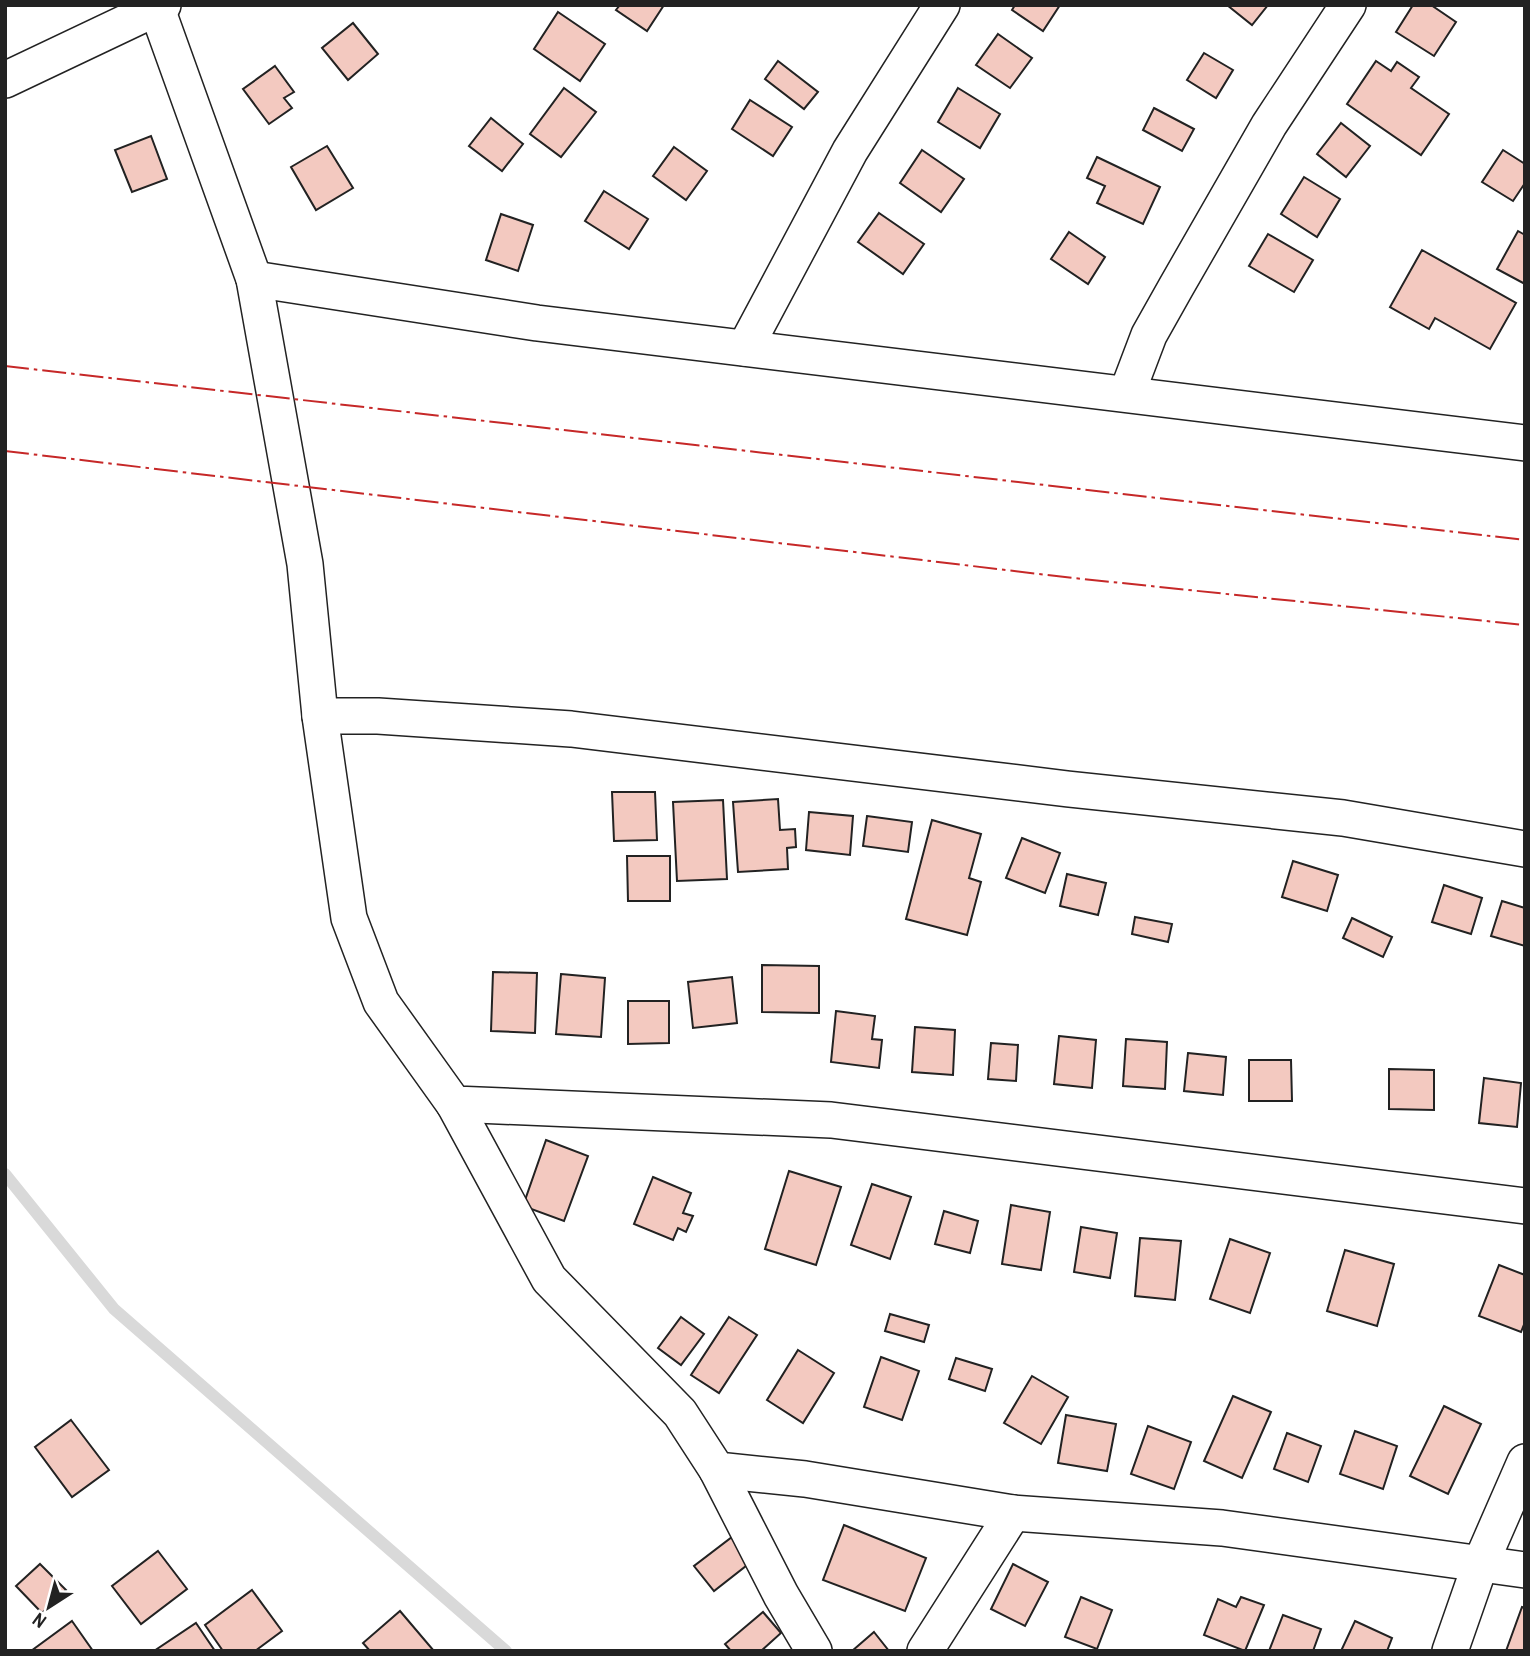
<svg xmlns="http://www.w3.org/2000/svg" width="1530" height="1656" font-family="'Archivo Narrow',sans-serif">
  <rect width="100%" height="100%" fill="#fff"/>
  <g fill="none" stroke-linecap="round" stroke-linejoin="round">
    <path stroke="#d9d9d9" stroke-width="12" d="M5,1174L114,1309L506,1651"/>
  </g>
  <g fill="#f3c9c0" stroke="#222" stroke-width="2">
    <path d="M620,5H664L647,31L616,10Z"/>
    <path d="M1015,5H1060L1043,31L1012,10Z"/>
    <path d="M1227,5H1268L1252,25Z"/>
    <path d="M1413,5H1431L1456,22L1434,56L1396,32Z"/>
    <path d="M558,12L605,44L580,81L534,49Z"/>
    <path d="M353,23L378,54L348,80L322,48Z"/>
    <path d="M998,34L1032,58L1010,88L976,65Z"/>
    <path d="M1204,53L1233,70L1216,98L1187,80Z"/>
    <path d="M778,61L818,92L804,109L765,79Z"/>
    <path d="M1376,61L1391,71L1397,62L1419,77L1411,88L1449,114L1421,155L1347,104Z"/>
    <path d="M275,66L294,92L284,98L292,108L269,124L243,89Z"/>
    <path d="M564,88L596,112L561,157L530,134Z"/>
    <path d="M958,88L1000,114L980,148L938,122Z"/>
    <path d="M750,100L792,127L773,156L732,129Z"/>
    <path d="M1154,108L1194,129L1182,151L1143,130Z"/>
    <path d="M491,118L523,144L502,171L469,146Z"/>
    <path d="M1341,123L1370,146L1346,177L1317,154Z"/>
    <path d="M151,136L167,179L132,192L115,150Z"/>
    <path d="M327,146L353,188L316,210L291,167Z"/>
    <path d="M674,147L707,171L686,200L653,176Z"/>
    <path d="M922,150L964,179L941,212L900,183Z"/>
    <path d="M1503,150L1525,164V183L1513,201L1482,182Z"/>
    <path d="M1097,157L1160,187L1143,224L1097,203L1105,186L1087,178Z"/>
    <path d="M1304,177L1340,199L1317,237L1281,214Z"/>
    <path d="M604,191L648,219L629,249L585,221Z"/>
    <path d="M879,213L924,244L903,274L858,242Z"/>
    <path d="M501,214L533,225L518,271L486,260Z"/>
    <path d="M1518,231L1525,235V284L1497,269Z"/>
    <path d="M1069,232L1105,257L1088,284L1051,259Z"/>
    <path d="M1268,234L1313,260L1294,292L1249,266Z"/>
    <path d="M1422,250L1516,303L1490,349L1435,318L1429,329L1390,307Z"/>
    <path d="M612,792H655L657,840L614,841Z"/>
    <path d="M778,799L780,830L795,829L796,847L787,848L788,869L738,872L733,802Z"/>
    <path d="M723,800L727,879L677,881L673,802Z"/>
    <path d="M809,812L853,816L850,855L806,850Z"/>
    <path d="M867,816L912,822L908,852L863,846Z"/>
    <path d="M932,820L981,834L969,878L981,882L967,935L906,919Z"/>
    <path d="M1022,838L1060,853L1045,893L1006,878Z"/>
    <path d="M627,856H670V901H628Z"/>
    <path d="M1293,861L1338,875L1327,911L1282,897Z"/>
    <path d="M1067,874L1106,883L1098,915L1060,906Z"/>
    <path d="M1444,885L1482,898L1471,934L1432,922Z"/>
    <path d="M1502,901L1525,908V946L1491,936Z"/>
    <path d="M1135,917L1172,924L1168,942L1132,934Z"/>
    <path d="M1352,918L1392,937L1383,957L1343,938Z"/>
    <path d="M762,965L819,966V1013L762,1012Z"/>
    <path d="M493,972L537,973L535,1033L491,1031Z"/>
    <path d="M561,974L605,978L601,1037L556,1034Z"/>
    <path d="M732,977L737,1023L693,1028L688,982Z"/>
    <path d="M628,1001H669V1043L628,1044Z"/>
    <path d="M836,1011L875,1016L872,1039L882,1040L879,1068L831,1062Z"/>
    <path d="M915,1027L955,1030L953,1075L912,1072Z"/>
    <path d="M1059,1036L1096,1040L1092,1088L1054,1084Z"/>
    <path d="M1126,1039L1167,1042L1165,1089L1123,1086Z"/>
    <path d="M991,1043L1018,1045L1016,1081L988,1079Z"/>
    <path d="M1188,1053L1226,1057L1223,1095L1184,1091Z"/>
    <path d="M1249,1060H1291L1292,1101H1249Z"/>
    <path d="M1389,1069L1434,1070V1110L1389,1109Z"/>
    <path d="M1484,1078L1521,1083L1517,1127L1479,1123Z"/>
    <path d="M546,1140L588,1156L564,1221L523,1206Z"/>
    <path d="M789,1171L841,1187L816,1265L765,1249Z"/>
    <path d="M653,1177L691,1193L683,1213L693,1216L686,1232L678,1228L673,1240L634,1224Z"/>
    <path d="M872,1184L911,1197L890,1259L851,1245Z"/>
    <path d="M1011,1205L1050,1212L1041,1270L1002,1264Z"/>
    <path d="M944,1211L978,1221L970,1253L935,1244Z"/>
    <path d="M1081,1227L1117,1233L1110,1278L1074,1272Z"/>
    <path d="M1140,1238L1181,1241L1175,1300L1135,1296Z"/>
    <path d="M1230,1239L1270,1253L1250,1313L1210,1299Z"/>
    <path d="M1345,1250L1394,1264L1377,1326L1327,1311Z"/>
    <path d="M1499,1265L1525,1275V1322L1521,1332L1479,1316Z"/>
    <path d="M890,1314L929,1325L924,1342L885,1331Z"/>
    <path d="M681,1317L704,1334L681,1365L658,1348Z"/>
    <path d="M729,1317L757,1335L719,1393L691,1375Z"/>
    <path d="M798,1350L834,1373L803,1423L767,1400Z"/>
    <path d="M881,1357L919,1371L902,1420L864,1407Z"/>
    <path d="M956,1358L992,1369L985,1391L949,1379Z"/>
    <path d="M1032,1376L1068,1397L1041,1444L1004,1423Z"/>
    <path d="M1233,1396L1271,1412L1242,1478L1204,1461Z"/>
    <path d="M1444,1406L1481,1424L1448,1494L1410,1476Z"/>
    <path d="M1066,1415L1116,1424L1107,1471L1058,1463Z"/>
    <path d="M71,1420L109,1470L72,1497L35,1447Z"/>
    <path d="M1148,1426L1191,1442L1174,1489L1131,1474Z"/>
    <path d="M1355,1431L1397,1446L1383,1489L1340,1474Z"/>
    <path d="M1287,1433L1321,1446L1308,1482L1274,1469Z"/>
    <path d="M844,1525L926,1558L905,1611L823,1580Z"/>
    <path d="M732,1537L751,1562L714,1591L694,1566Z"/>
    <path d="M158,1551L187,1589L141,1624L112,1586Z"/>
    <path d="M40,1564L66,1590L42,1613L16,1586Z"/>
    <path d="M1013,1564L1048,1582L1025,1626L991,1609Z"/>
    <path d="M252,1590L282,1631L255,1651H223L205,1625Z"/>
    <path d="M1081,1597L1112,1610L1097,1649L1065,1637Z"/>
    <path d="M1241,1597L1264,1605L1245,1651L1204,1635L1218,1599L1236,1607Z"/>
    <path d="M1522,1607L1525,1608V1651H1506Z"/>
    <path d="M400,1611L434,1651H370L363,1643Z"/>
    <path d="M763,1612L781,1633L761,1651H731L725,1644Z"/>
    <path d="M1283,1615L1321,1629L1313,1651H1269Z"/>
    <path d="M72,1621L93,1651H31Z"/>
    <path d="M1355,1621L1392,1638L1387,1651H1341Z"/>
    <path d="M196,1623L215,1651H154Z"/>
    <path d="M874,1632L889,1651H852Z"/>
  </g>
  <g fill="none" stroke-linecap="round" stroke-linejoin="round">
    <g stroke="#222" stroke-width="38">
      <g id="street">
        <path d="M157,9L254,279L305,564L320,716L349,918L381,1002L454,1104L831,1120L1525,1206"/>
        <path d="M5,80L163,5"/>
        <path d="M254,279L537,323L1525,443"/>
        <path d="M745,348L850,151L942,5"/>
        <path d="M1127,393L1149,335L1176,287L1269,125L1348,5"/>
        <path d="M320,716H378L571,729L1068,789L1343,818L1525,849"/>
        <path d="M454,1104L549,1279L680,1413L717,1470L805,1479L1013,1513L1222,1528L1525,1570"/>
        <path d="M717,1470L781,1595L814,1651"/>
        <path d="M925,1651L1013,1513"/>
        <path d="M1450,1651L1480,1565L1525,1462"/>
      </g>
    </g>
    <use href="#street" stroke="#fff" stroke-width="35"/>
    <g stroke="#c62828" stroke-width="2" stroke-dasharray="24 5 3.5 5" stroke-linecap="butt">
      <path d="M5,366L1525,540"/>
      <path d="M5,451L1073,578L1525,625"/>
    </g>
  </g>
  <rect width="1530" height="1656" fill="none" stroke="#222222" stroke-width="14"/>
  <g transform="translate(49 1607) rotate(216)" stroke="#ffffff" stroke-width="5" paint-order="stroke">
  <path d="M0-5L12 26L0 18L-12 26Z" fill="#222222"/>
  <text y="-10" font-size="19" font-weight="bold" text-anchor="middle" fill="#222222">N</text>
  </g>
</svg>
